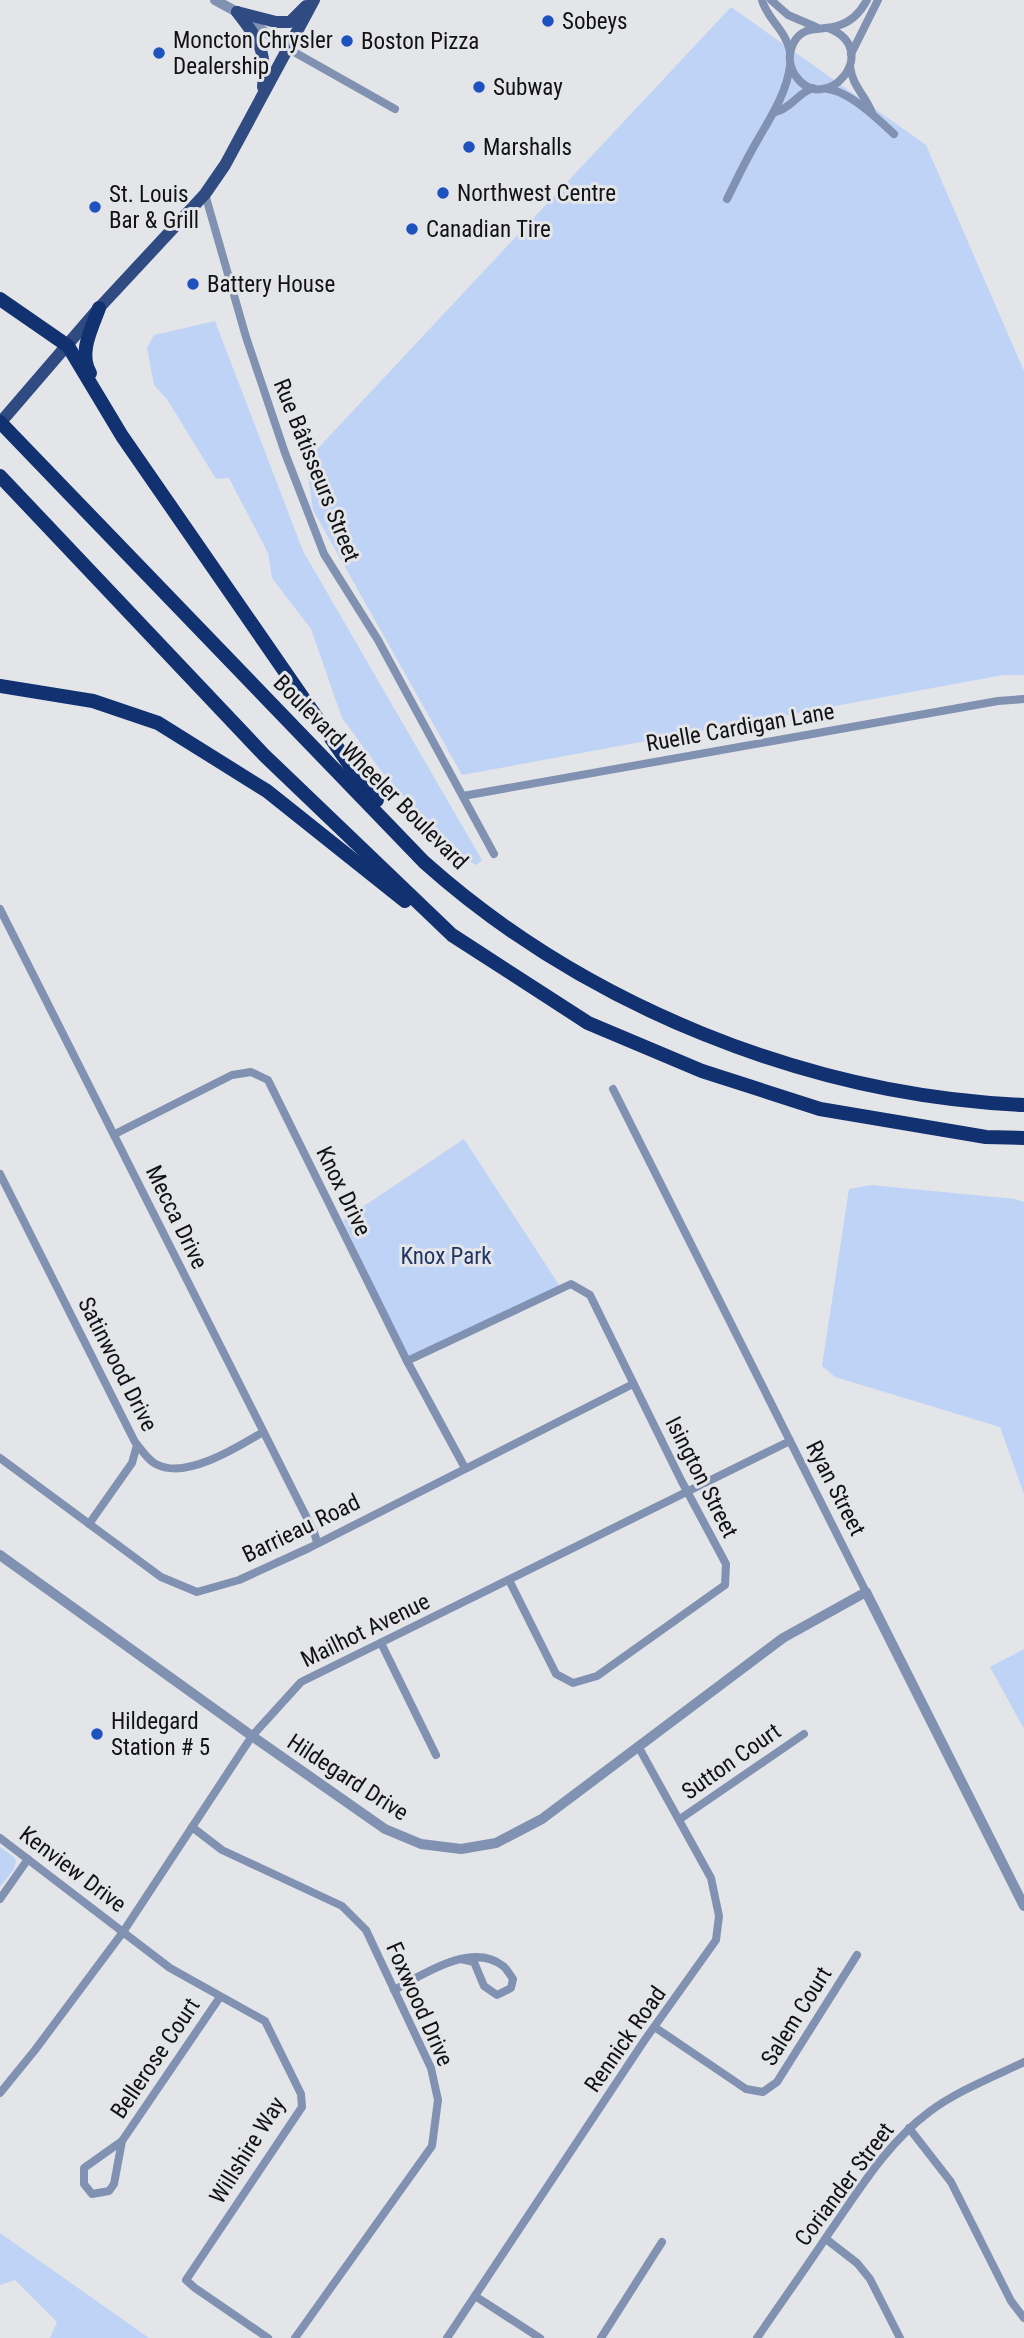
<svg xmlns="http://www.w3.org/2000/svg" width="1024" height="2338" font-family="'Roboto Condensed',sans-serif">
  <rect width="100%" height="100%" fill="#e3e5e8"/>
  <g fill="#bfd3f7">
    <path d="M731,7L926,145L1024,371V675H1003L462,775L313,510L306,461Z"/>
    <path d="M215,321L303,551L482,860L476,865L450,849L382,772L342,718L311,629L272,578L268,553L229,478L216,479L167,399L154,385L147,348L154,335Z"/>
    <path d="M464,1139L561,1288L407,1361L343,1220Z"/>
    <path d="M871,1185L1015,1199L1024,1202V1494L1000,1427L835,1377L822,1366L849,1189Z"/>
    <path d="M1024,1649V1729L990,1667Z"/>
    <path d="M0,1847L14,1857L16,1861L14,1869L0,1887Z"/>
    <path d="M0,2233L149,2338H50L57,2322L15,2280L0,2285Z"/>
  </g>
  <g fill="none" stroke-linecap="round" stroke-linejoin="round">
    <g stroke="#8091b2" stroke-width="8">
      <path d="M762,0C767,19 785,29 790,51"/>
      <path d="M771,0L788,15L816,27"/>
      <path d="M828,28C885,50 824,119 795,75C789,66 788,54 793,44C803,23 822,32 840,25C852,21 861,11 867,0"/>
      <path d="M287,48L395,109"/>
      <path d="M851,54L878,0"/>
      <path d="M850,66C852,86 866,96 872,113"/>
      <path d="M828,89C850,92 878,119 894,134"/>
      <path d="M776,112C791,108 798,93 813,88"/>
      <path d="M205,194L246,337L285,453L324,554L378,640L494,854"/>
      <path d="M727,199C735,183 743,166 752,150C766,124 786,97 790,66"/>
      <path d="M463,796L998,701L1024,699"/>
      <path d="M0,909L314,1532L317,1542"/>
      <path d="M613,1089L866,1592"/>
      <path d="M115,1134L232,1075L251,1072L268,1080L407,1361L465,1468"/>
      <path d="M0,1174L135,1442C141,1449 149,1462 158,1465C187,1479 238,1447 263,1432"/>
      <path d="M407,1361L571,1284L590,1295L681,1480L726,1564L725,1585L597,1676L573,1683L556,1674L509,1580"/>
      <path d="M0,1458L161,1577L197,1592L239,1580L309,1548L633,1384"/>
      <path d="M89,1524L132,1463L137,1445"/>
      <path d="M381,1643L436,1755"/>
      <path d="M680,1819L804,1734"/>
      <path d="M192,1827L222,1850L342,1906L366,1930L431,2068L438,2100L432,2146L295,2338"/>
      <path d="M0,1838L170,1968L265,2021L301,2094L302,2107L186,2280L195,2288L268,2338"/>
      <path d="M0,1899L28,1859"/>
      <path d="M394,1990C422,1975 472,1941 503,1966C507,1969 510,1975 513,1979L511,1988L497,1995L484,1986L474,1962L461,1959"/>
      <path d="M656,2028L746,2089L763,2092L777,2082L857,1955"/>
      <path d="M0,2093L35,2050L123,1932L252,1736L301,1682L790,1441"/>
      <path d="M909,2128L951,2182L1011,2301L1024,2318"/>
      <path d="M122,2141L114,2184L109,2191L92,2194L84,2184V2168L122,2141L220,1997"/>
      <path d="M826,2239L857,2263L870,2279L900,2338"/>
      <path d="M475,2296L540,2338"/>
      <path d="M447,2338L644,2041L716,1940L719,1916L711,1878L638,1746"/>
      <path d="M601,2338L662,2242"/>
      <path d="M757,2338C780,2304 804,2271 827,2236C858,2192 885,2145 929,2112C957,2091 993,2077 1024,2062"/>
    </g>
    <g stroke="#8091b2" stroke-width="10">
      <path d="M215,0L237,12L287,48"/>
      <path d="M0,1555L252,1736L385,1829L421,1844L461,1849L496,1843L542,1819L783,1638L866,1592L1024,1906"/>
    </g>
    <g stroke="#2f4b82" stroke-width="12">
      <path d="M237,12C259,40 267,51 263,87"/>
      <path d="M237,12L276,22H290L306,6"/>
      <path d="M0,423L99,308L205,194L225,165L314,0"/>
    </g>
    <g stroke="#123170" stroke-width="14">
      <path d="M0,299L68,346L122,436L364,786L377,800"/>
      <path d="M90,373C78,353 92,328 99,308"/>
      <path d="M0,422L424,862C585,1006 809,1096 1024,1105"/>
      <path d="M0,476L264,755L452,935L588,1023L702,1071L820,1109L986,1137L1024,1138"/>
      <path d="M0,686L93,701L158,723L267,791L405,901"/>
    </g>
  </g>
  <g fill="#1d52bf" stroke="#e3e5e8" stroke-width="2.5">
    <circle cx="548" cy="21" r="7"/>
    <circle cx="347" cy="41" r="7"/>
    <circle cx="159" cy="53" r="7"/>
    <circle cx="479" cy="87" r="7"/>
    <circle cx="469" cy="147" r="7"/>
    <circle cx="443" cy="193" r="7"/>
    <circle cx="95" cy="207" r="7"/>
    <circle cx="412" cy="229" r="7"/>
    <circle cx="193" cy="284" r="7"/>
    <circle cx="97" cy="1734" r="7"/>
  </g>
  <g text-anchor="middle" stroke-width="6" stroke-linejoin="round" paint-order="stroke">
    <g font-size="23" fill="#121214" stroke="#e3e5e8" text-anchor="start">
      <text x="562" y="29">Sobeys</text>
      <text x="173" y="48">Moncton Chrysler<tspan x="173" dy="26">Dealership</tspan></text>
      <text x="361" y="49">Boston Pizza</text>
      <text x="493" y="95">Subway</text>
      <text x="483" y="155">Marshalls</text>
      <text x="457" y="201">Northwest Centre</text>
      <text x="109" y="202">St. Louis<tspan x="109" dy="26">Bar &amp; Grill</tspan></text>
      <text x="426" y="237">Canadian Tire</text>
      <text x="207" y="292">Battery House</text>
      <text x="111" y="1729">Hildegard<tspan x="111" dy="26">Station # 5</tspan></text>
    </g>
    <g font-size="23" fill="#121214" stroke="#e3e5e8">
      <text transform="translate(317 470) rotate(68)" y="8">Rue Bâtisseurs Street</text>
      <text transform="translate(740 727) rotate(-10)" y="8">Ruelle Cardigan Lane</text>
      <text transform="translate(371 772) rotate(45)" y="8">Boulevard Wheeler Boulevard</text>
      <text transform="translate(344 1191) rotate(64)" y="8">Knox Drive</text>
      <text transform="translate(177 1217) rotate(64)" y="8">Mecca Drive</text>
      <text transform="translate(118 1364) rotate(63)" y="8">Satinwood Drive</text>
      <text transform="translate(702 1477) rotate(63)" y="8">Isington Street</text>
      <text transform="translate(836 1488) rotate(63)" y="8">Ryan Street</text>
      <text transform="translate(301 1528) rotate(-26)" y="8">Barrieau Road</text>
      <text transform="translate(365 1630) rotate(-26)" y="8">Mailhot Avenue</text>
      <text transform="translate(731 1761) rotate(-35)" y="8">Sutton Court</text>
      <text transform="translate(348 1777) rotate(33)" y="8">Hildegard Drive</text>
      <text transform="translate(73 1869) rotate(37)" y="8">Kenview Drive</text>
      <text transform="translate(420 2004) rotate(66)" y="8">Foxwood Drive</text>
      <text transform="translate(796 2016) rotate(-58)" y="8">Salem Court</text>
      <text transform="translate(625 2039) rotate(-55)" y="8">Rennick Road</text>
      <text transform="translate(155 2058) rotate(-56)" y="8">Bellerose Court</text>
      <text transform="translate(247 2150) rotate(-58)" y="8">Willshire Way</text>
      <text transform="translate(844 2184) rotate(-53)" y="8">Coriander Street</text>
    </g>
    <g font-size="23" fill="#1f3664" stroke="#e3e5e8">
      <text x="446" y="1264">Knox Park</text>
    </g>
  </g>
</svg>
